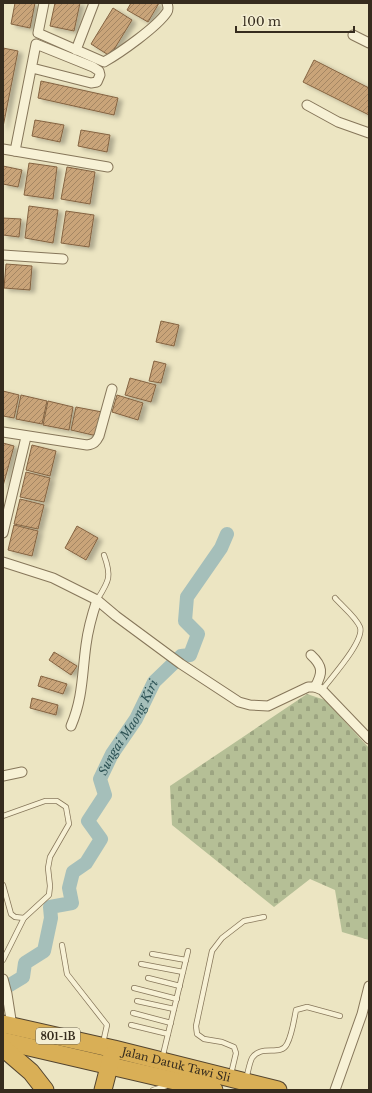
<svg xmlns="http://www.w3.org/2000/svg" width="372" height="1093" font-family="'Libre Baskerville',serif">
  <defs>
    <pattern id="cemetery-stones" width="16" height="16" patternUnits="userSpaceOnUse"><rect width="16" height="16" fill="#b5bf96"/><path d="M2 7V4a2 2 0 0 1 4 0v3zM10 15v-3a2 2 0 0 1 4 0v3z" fill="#9ca481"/></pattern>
    <pattern id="building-hatch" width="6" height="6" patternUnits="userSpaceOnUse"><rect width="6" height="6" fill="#c9a479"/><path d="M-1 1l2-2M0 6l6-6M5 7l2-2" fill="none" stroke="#a48663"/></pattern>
    <filter id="shadow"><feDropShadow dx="4.5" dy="2.5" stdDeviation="2" flood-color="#0004"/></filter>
  </defs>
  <rect width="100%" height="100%" fill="#ece5c2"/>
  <path fill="url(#cemetery-stones)" d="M307,694L325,700L369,748V940L342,932L335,890L310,879L274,907L172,825L170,786Z"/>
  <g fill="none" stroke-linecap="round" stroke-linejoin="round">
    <path stroke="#a5bfba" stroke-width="14" id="s1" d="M3,989L23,977L25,963L44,951L51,918L50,907L72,903L69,888L73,872L86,863L101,839L88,821L105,795L100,779L112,754L136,719L154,682L181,656L190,655L198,634L185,621L187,597L221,548L227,534"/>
  </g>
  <g fill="url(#building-hatch)" stroke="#846341" filter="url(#shadow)">
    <path d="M15,3H35L30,28L11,24Z"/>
    <path d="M55,3H80L74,31L50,26Z"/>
    <path d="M131,3H159L148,22L127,10Z"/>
    <path d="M113,8L132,20L110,56L91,44Z"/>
    <path d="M3,48L18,51L3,127Z"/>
    <path d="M314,60L369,88V115L303,82Z"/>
    <path d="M41,81L118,98L114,115L38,98Z"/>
    <path d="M35,120L64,125L60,142L32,136Z"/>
    <path d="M81,130L110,135L107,152L78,146Z"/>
    <path d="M29,163L57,167L53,199L24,195Z"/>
    <path d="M3,166L22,170L18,187L3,184Z"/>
    <path d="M67,167L95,172L90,204L61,199Z"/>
    <path d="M29,206L58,210L53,243L25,238Z"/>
    <path d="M66,211L94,215L89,247L61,243Z"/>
    <path d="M3,218L21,219L19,237L3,235Z"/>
    <path d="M6,264L32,266L30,290L4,288Z"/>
    <path d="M161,321L179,325L174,346L156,342Z"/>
    <path d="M154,361L166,364L161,383L149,381Z"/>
    <path d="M130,378L156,385L151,402L125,395Z"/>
    <path d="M3,391L19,395L14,418L3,416Z"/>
    <path d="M21,395L47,401L42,424L16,419Z"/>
    <path d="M117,395L143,403L138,420L112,412Z"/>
    <path d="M48,401L73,407L69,430L43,425Z"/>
    <path d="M76,407L102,412L97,436L71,430Z"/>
    <path d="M3,443L14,446L3,486Z"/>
    <path d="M32,445L56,451L50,476L26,470Z"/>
    <path d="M26,472L50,478L44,502L20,497Z"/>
    <path d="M20,499L44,505L38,529L14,524Z"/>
    <path d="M14,525L38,531L32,556L8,550Z"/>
    <path d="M77,526L98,538L86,560L65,548Z"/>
    <path d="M54,652L77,666L71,675L49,660Z"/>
    <path d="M41,676L67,684L63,694L38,686Z"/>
    <path d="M32,698L58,705L56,715L30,708Z"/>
  </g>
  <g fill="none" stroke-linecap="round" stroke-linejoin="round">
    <g stroke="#86765a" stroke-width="6">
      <g id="lane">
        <path d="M97,600C109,581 112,577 104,555"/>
        <path d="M322,690C330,679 365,641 360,627C356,617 342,606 335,598"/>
        <path d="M3,816L45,801H57L66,807L69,824L50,857L48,868L50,886L49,895L24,918L3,960"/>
        <path d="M3,885L11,914L15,917L24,918"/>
        <path d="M62,945L67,974L107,1025L103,1043"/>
        <path d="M152,954L186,960"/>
        <path d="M141,964L183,972"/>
        <path d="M148,978L180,986"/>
        <path d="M134,988L177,999"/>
        <path d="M137,1001L174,1009"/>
        <path d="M133,1013L171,1023"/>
        <path d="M131,1025L168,1034"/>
        <path d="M162,1059L188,951"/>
        <path d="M231,1074L236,1053L234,1047L222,1042L204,1039L197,1034L196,1026L212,951L222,938L244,921L264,917"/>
        <path d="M246,1079C248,1073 249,1064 252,1058C261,1044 281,1057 287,1044C292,1035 294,1020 296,1010L307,1007L340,1016"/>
        <path d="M153,1090L166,1086"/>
      </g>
    </g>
    <g stroke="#86765a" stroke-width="11">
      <g id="street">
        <path d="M44,3L38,33L104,62C120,53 157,27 167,12C169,9 168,7 167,3"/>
        <path d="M353,35L369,43"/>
        <path d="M76,50L94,3"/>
        <path d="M307,105L338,122L369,133"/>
        <path d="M3,149L108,167"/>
        <path d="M15,151L36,44L93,67L99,71L100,75L97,82L91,83L32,68"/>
        <path d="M3,255L63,259"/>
        <path d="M3,432L87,445C94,444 96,442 99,436L112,389"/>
        <path d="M3,533L26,437"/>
        <path d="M3,562L53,578L97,600L116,616L181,664L239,702L250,705L268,706L308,687H315L322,690L369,739"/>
        <path d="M311,655C323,666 323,673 315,687"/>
        <path d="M71,726C83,698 82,674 86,645C88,629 92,615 97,600"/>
        <path d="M3,776L22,772"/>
        <path d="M3,979L7,994L12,1026"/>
        <path d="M335,1090L362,1014L369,986"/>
      </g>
    </g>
    <g stroke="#53442e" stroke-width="19">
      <g id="highway">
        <path id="s2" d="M3,1024L114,1049L278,1090"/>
        <path d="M3,1041L214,1090"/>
        <path d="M3,1048L31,1072L45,1090"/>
        <path d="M103,1090L112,1055"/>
      </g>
    </g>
    <use href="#lane" stroke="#f7f1d5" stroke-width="4.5"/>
    <use href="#street" stroke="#f7f1d5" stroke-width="9"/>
    <use href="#highway" stroke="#d9af56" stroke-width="17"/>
  </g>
  <g text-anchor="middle" stroke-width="3.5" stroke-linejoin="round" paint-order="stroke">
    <rect fill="#f4eed2" stroke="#6f6654" stroke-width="1" x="36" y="1028" width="44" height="16" rx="3"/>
    <g font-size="10" font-weight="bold" fill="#362c1e">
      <text x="58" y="1040">801-1B</text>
    </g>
    <g font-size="11" fill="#362c1e" stroke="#f4eed2">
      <text dy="4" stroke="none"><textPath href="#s2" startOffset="178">Jalan Datuk Tawi Sli</textPath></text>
    </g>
    <g font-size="12" font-style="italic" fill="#2d5355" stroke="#f4eed2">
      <text dy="4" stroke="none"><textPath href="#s1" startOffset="332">Sungai Maong Kiri</textPath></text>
    </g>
  </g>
  <rect width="372" height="1093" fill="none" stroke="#362c1e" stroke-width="8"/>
  <path d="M236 26v6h118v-6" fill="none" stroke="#362c1e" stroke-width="2"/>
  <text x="242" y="26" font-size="12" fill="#362c1e" stroke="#f4eed2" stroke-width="3" paint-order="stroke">100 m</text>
</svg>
